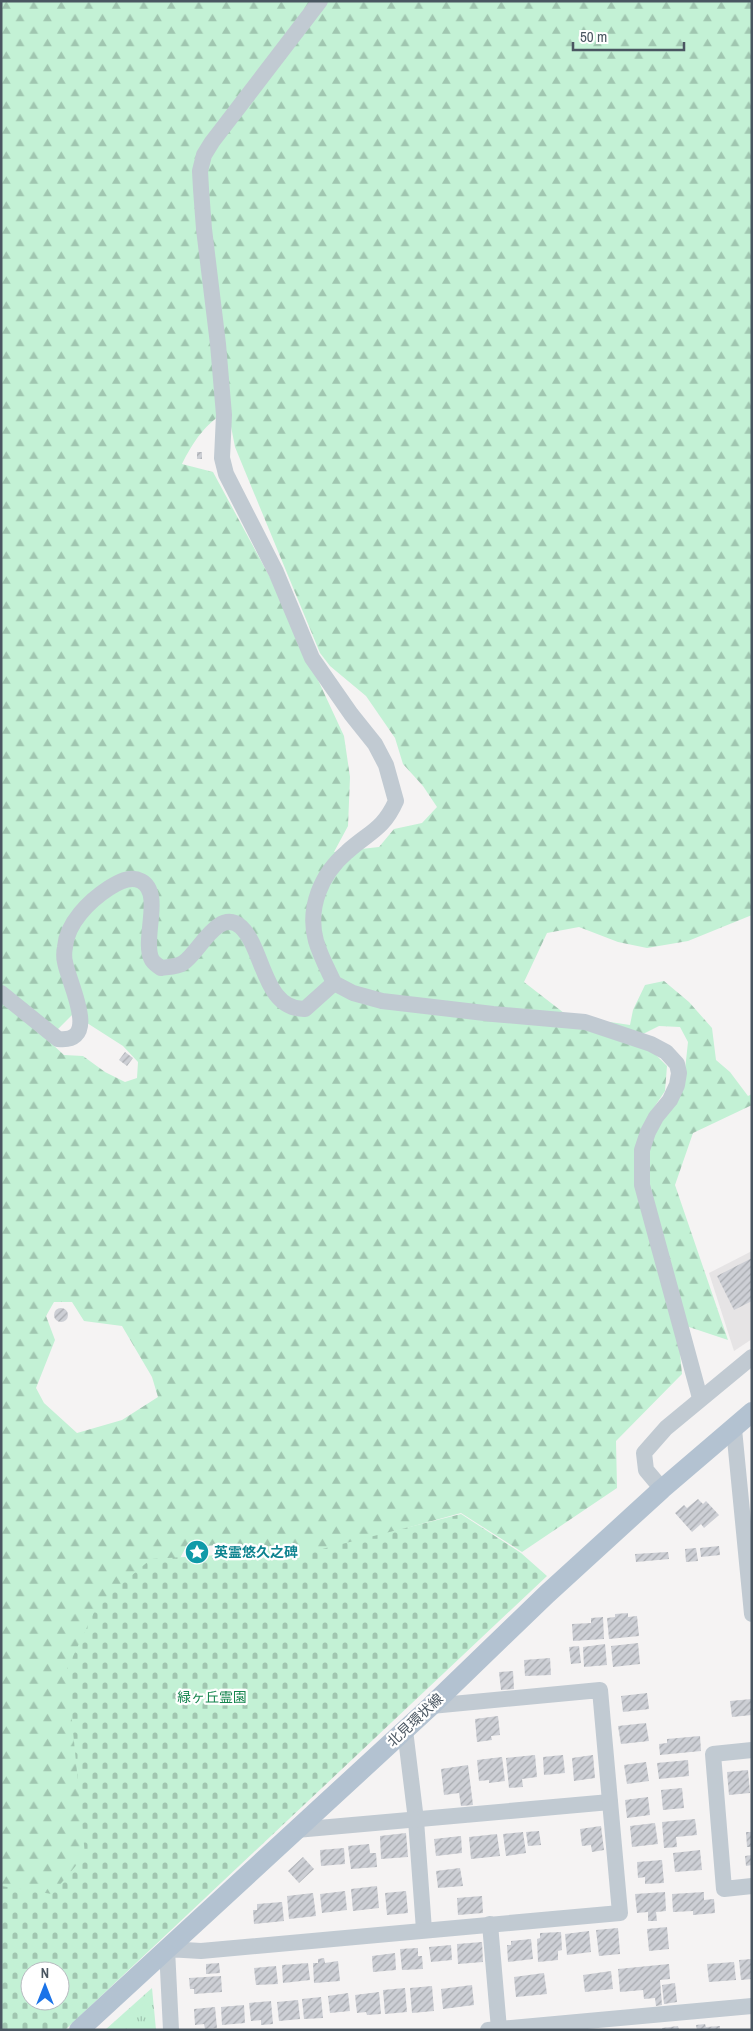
<svg xmlns="http://www.w3.org/2000/svg" width="753" height="2031" font-family="'Archivo Narrow','Noto Sans JP',sans-serif">
  <defs>
    <pattern id="forest-firs" width="22" height="20" patternUnits="userSpaceOnUse" patternTransform="scale(1.25)"><rect width="22" height="20" fill="#c3f1d5"/><path d="M5 1l3.5 6h-7zM16 11l3.5 6h-7z" fill="#a0c6b0"/></pattern>
    <pattern id="cemetery-stones" width="16" height="16" patternUnits="userSpaceOnUse" patternTransform="scale(1.25)"><rect width="16" height="16" fill="#c3f1d5"/><path d="M2 7V4a2 2 0 0 1 4 0v3zM10 15v-3a2 2 0 0 1 4 0v3z" fill="#a0c6b0"/></pattern>
    <pattern id="park-tufts" width="24" height="20" patternUnits="userSpaceOnUse" patternTransform="scale(1.25)"><rect width="24" height="20" fill="#c3f1d5"/><path d="M3 7l-1-3M5 7V3M7 7l1-3M15 17l-1-3M17 17v-4M19 17l1-3" fill="none" stroke="#a0c6b0"/></pattern>
    <pattern id="building-hatch" width="6" height="6" patternUnits="userSpaceOnUse" patternTransform="scale(1.25)"><rect width="6" height="6" fill="#cdcfd5"/><path d="M-1 1l2-2M0 6l6-6M5 7l2-2" fill="none" stroke="#a8abb0"/></pattern>
  </defs>
  <rect width="100%" height="100%" fill="#f5f3f3"/>
  <path fill="#e6e4e5" d="M752,1251V1339L734,1351L709,1273Z"/>
  <path fill="url(#forest-firs)" fill-rule="evenodd" d="M1,1H752V915L688,941L647,948L618,942L579,927L547,933L524,982L582,1027L610,1022L630,1025L633,1010L645,985L664,981L689,1002L712,1028L716,1060L730,1072L748,1096L752,1094V1105L693,1133L675,1185L728,1340L677,1323L682,1374L616,1441L617,1488L522,1552L461,1513L323,1551L228,1556L220,1545L186,1547L179,1560L87,1856L52,1908L1,1939ZM228,411L235,447L320,653L330,666L366,696L395,738L403,764L423,786L437,807L422,823L394,829L379,847L334,852L348,826L350,777L344,736L273,583L213,472L182,464C193,442 206,422 228,411ZM73,1014L123,1046L138,1062L137,1078L125,1082L105,1072L83,1056L64,1055L52,1044L58,1029ZM659,1026L680,1027L688,1042L684,1079L651,1112L665,1091L667,1066L650,1049L643,1034ZM54,1302H72L84,1321L122,1326L152,1377L158,1397L122,1420L77,1433L44,1403L36,1388L55,1340L46,1316Z"/>
  <path fill="url(#cemetery-stones)" fill-rule="evenodd" d="M461,1514L521,1553L547,1576L65,2030H1V1886L52,1894L85,1855L67,1669L98,1604L151,1559L322,1549ZM30,1971H60V2001H30Z"/>
  <path fill="url(#park-tufts)" d="M152,1988L156,2030H105Z"/>
  <g fill="url(#building-hatch)">
    <rect x="197" y="452" width="5" height="7"/>
    <path d="M125,1052L133,1058L127,1066L119,1060Z"/>
    <path d="M752,1258V1301L734,1310L717,1276Z"/>
    <circle cx="61" cy="1315" r="7"/>
    <path d="M698,1499L703,1504L706,1501L719,1515L704,1528L701,1524L692,1532L675,1513L684,1505L687,1508Z"/>
    <path d="M719,1546L720,1555L701,1557L700,1548Z"/>
    <path d="M696,1548L698,1561L686,1562L685,1549Z"/>
    <path d="M668,1552L669,1559L636,1562L635,1554Z"/>
    <path d="M628,1613V1617L637,1616L639,1636L609,1639L607,1618L615,1617V1614Z"/>
    <path d="M603,1617L604,1639L573,1641L572,1624L591,1623V1618Z"/>
    <path d="M638,1643L640,1664L613,1667L611,1646Z"/>
    <path d="M605,1644L607,1665L584,1667L583,1647Z"/>
    <path d="M579,1646L581,1663L571,1664L569,1647Z"/>
    <path d="M550,1658L551,1675L525,1676L524,1660Z"/>
    <path d="M513,1671L514,1689L501,1690L499,1672Z"/>
    <path d="M647,1693L649,1709L623,1712L621,1696Z"/>
    <path d="M752,1699V1715L732,1717L730,1701Z"/>
    <path d="M498,1716L500,1735L491,1736L492,1740L477,1742L475,1719Z"/>
    <path d="M646,1723L649,1741L621,1744L618,1726Z"/>
    <path d="M700,1736L701,1751L660,1755L659,1744L667,1743V1739Z"/>
    <path d="M535,1755L537,1777L522,1779L523,1787L509,1788L506,1758Z"/>
    <path d="M563,1755L565,1773L544,1775L543,1757Z"/>
    <path d="M593,1755L595,1778L574,1781L572,1758Z"/>
    <path d="M502,1757L505,1781L489,1783V1780L479,1781L477,1760Z"/>
    <path d="M688,1760L689,1776L659,1779L657,1763Z"/>
    <path d="M646,1762L649,1781L627,1784L624,1765Z"/>
    <path d="M468,1765L473,1805L461,1806L459,1793L444,1795L441,1769Z"/>
    <path d="M748,1770L750,1793L729,1795L727,1772Z"/>
    <path d="M682,1788L684,1808L663,1810L661,1790Z"/>
    <path d="M648,1797L650,1815L627,1818L625,1800Z"/>
    <path d="M695,1819L697,1835L676,1837L677,1847L664,1848L662,1822Z"/>
    <path d="M655,1823L658,1844L632,1847L630,1826Z"/>
    <path d="M601,1826L604,1850L592,1852L591,1845L582,1846L580,1829Z"/>
    <path d="M539,1831L541,1845L528,1846L526,1832Z"/>
    <path d="M523,1832L526,1853L506,1856L503,1834Z"/>
    <path d="M746,1832H752V1847H747Z"/>
    <path d="M406,1833L408,1857L381,1859L380,1836Z"/>
    <path d="M497,1834L500,1856L471,1859L469,1837Z"/>
    <path d="M461,1836L462,1853L436,1856L434,1839Z"/>
    <path d="M369,1844L370,1853H376L377,1867L351,1869L348,1846Z"/>
    <path d="M344,1848L345,1864L321,1866L320,1850Z"/>
    <path d="M700,1850L702,1870L675,1872L673,1853Z"/>
    <path d="M752,1855V1865L746,1866L745,1856Z"/>
    <path d="M303,1857L314,1869L299,1883L288,1871Z"/>
    <path d="M662,1860L664,1883L645,1884V1877L638,1878L637,1862Z"/>
    <path d="M460,1868L463,1886L438,1888L436,1871Z"/>
    <path d="M377,1886L379,1908L353,1911L351,1889Z"/>
    <path d="M345,1891L347,1910L322,1913L320,1894Z"/>
    <path d="M406,1891L408,1913L387,1915L385,1893Z"/>
    <path d="M665,1892L666,1911L656,1912L657,1921H648V1912L637,1913L635,1894Z"/>
    <path d="M704,1892V1900L714,1899L715,1913L693,1915V1911L673,1912L672,1894Z"/>
    <path d="M313,1893L316,1916L289,1919L287,1896Z"/>
    <path d="M482,1896L483,1913L458,1915L457,1898Z"/>
    <path d="M282,1902L284,1921L254,1924L253,1910H257V1904Z"/>
    <path d="M667,1927L669,1949L649,1951L647,1929Z"/>
    <path d="M618,1928L620,1954L599,1956L596,1930Z"/>
    <path d="M589,1931L591,1952L567,1955L565,1934Z"/>
    <path d="M561,1932L562,1950L558,1951V1960L538,1962L537,1939L540,1938V1933Z"/>
    <path d="M531,1939L533,1959L508,1962L507,1945H511V1941Z"/>
    <path d="M482,1942L483,1962L458,1964L457,1944Z"/>
    <path d="M451,1945L452,1960L431,1962L429,1947Z"/>
    <path d="M418,1948V1956H422L423,1969L402,1970L400,1949Z"/>
    <path d="M395,1953L396,1970L373,1972L372,1956Z"/>
    <path d="M324,1958L325,1963L338,1961L340,1981L314,1983L313,1963H318V1959Z"/>
    <path d="M752,1959V1979L741,1980L739,1960Z"/>
    <path d="M734,1962L736,1980L709,1982L707,1964Z"/>
    <path d="M219,1963L220,1973L206,1974V1964Z"/>
    <path d="M308,1963L310,1980L283,1983L282,1965Z"/>
    <path d="M669,1964L670,1979L660,1980L662,2005L656,2006L655,1998L644,1999L643,1990L620,1992L618,1969Z"/>
    <path d="M276,1966L278,1984L256,1985L254,1968Z"/>
    <path d="M611,1971L613,1989L585,1992L583,1975Z"/>
    <path d="M544,1973L547,1994L516,1997L514,1977Z"/>
    <path d="M221,1976L222,1992L194,1994V1989H190L189,1978Z"/>
    <path d="M675,1983L677,2002L664,2004L662,1985Z"/>
    <path d="M472,1985L474,2005L443,2009L441,1989Z"/>
    <path d="M432,1986L434,2011L412,2013L410,1988Z"/>
    <path d="M405,1988L407,2012L385,2014L383,1990Z"/>
    <path d="M379,1992L381,2014L367,2015L366,2012L357,2013L355,1995Z"/>
    <path d="M348,1993L350,2011L330,2013L328,1996Z"/>
    <path d="M321,1997L323,2018L304,2019L302,1999Z"/>
    <path d="M298,2000L300,2019L279,2021L277,2002Z"/>
    <path d="M271,2001L273,2024L261,2025V2020L251,2021L249,2003Z"/>
    <path d="M244,2005L245,2023L222,2025L221,2007Z"/>
    <path d="M215,2007L217,2028L205,2029L204,2024L195,2025L194,2009Z"/>
    <path d="M705,2024L706,2027L720,2026V2030H697L696,2025Z"/>
    <path d="M678,2026L679,2030H662V2028Z"/>
  </g>
  <g fill="none" stroke-linecap="round" stroke-linejoin="round">
    <g stroke="#c1cad2" stroke-width="16">
      <path d="M320,1L212,142L204,155L200,171L201,189L204,229L218,344L224,415L222,458L226,474L276,572L312,658L351,714L375,744L386,765L396,801C383,830 369,832 347,852C321,874 307,908 316,941C320,955 328,970 334,983L353,993L382,1001L493,1014L585,1022L651,1044L666,1052L677,1064L679,1073L677,1085L670,1100L656,1117L648,1132L642,1150V1185L700,1398"/>
      <path d="M1,993L58,1039C102,1044 68,982 65,962C64,958 64,952 65,947C67,923 89,901 109,888C118,882 130,875 141,881C164,893 141,941 152,960C154,963 158,966 161,968C167,967 177,967 183,963C199,953 218,907 241,927C264,948 263,1010 305,1009L334,983"/>
      <path d="M734,1429L752,1614"/>
      <path d="M662,1489L646,1470L644,1453L666,1428L752,1357"/>
      <path d="M405,1730L416,1820L424,1930"/>
      <path d="M752,1750L713,1754L724,1889L752,1886"/>
      <path d="M296,1830L610,1802"/>
      <path d="M490,1924L499,2029"/>
      <path d="M171,2030L167,1949L201,1951L620,1913L600,1690L431,1706"/>
      <path d="M488,2030L752,2006"/>
    </g>
    <path stroke="#b3c2d1" stroke-width="20" d="M79,2030L431,1706L547,1594L662,1489L752,1412"/>
  </g>
  <defs>
    <g id="sight-disc" transform="scale(1.25)"><circle r="9.5" fill="#0f9aa8" stroke="#fff"/><path d="M0-6L1.8-2.2L6-1.7L2.9 1.2L3.7 5.4L0 3.3L-3.7 5.4L-2.9 1.2L-6-1.7L-1.8-2.2Z" fill="#fff"/></g>
  </defs>
  <g fill-rule="evenodd">
    <use href="#sight-disc" x="197" y="1552"/>
  </g>
  <g text-anchor="middle" stroke-width="4.5" stroke-linejoin="round" paint-order="stroke">
    <g font-size="14" font-weight="bold" fill="#0d838f" stroke="#fff" text-anchor="start">
      <text x="214" y="1557">英霊悠久之碑</text>
    </g>
    <g font-size="14" fill="#17864f" stroke="#fff">
      <text x="212" y="1702">緑ヶ丘霊園</text>
    </g>
    <g font-size="14" fill="#4a5661" stroke="#fff">
      <text transform="translate(415 1720) rotate(-43)" y="5">北見環状線</text>
    </g>
  </g>
  <rect width="753" height="2031" fill="none" stroke="#4a5661" stroke-width="5"/>
  <g transform="translate(45 1986)"><circle r="24" fill="#ffffff" stroke="#b7bbc0"/>
  <path d="M0-4L9 19L0 12L-9 19Z" fill="#1a73e8"/>
  <text y="-8" font-size="14" font-weight="bold" text-anchor="middle" fill="#4a5661">N</text>
  </g>
  <path d="M573 42v8h111v-8" fill="none" stroke="#4a5661" stroke-width="2.5"/>
  <text x="580" y="42" font-size="15" fill="#4a5661" stroke="#ffffff" stroke-width="4" paint-order="stroke">50 m</text>
</svg>
